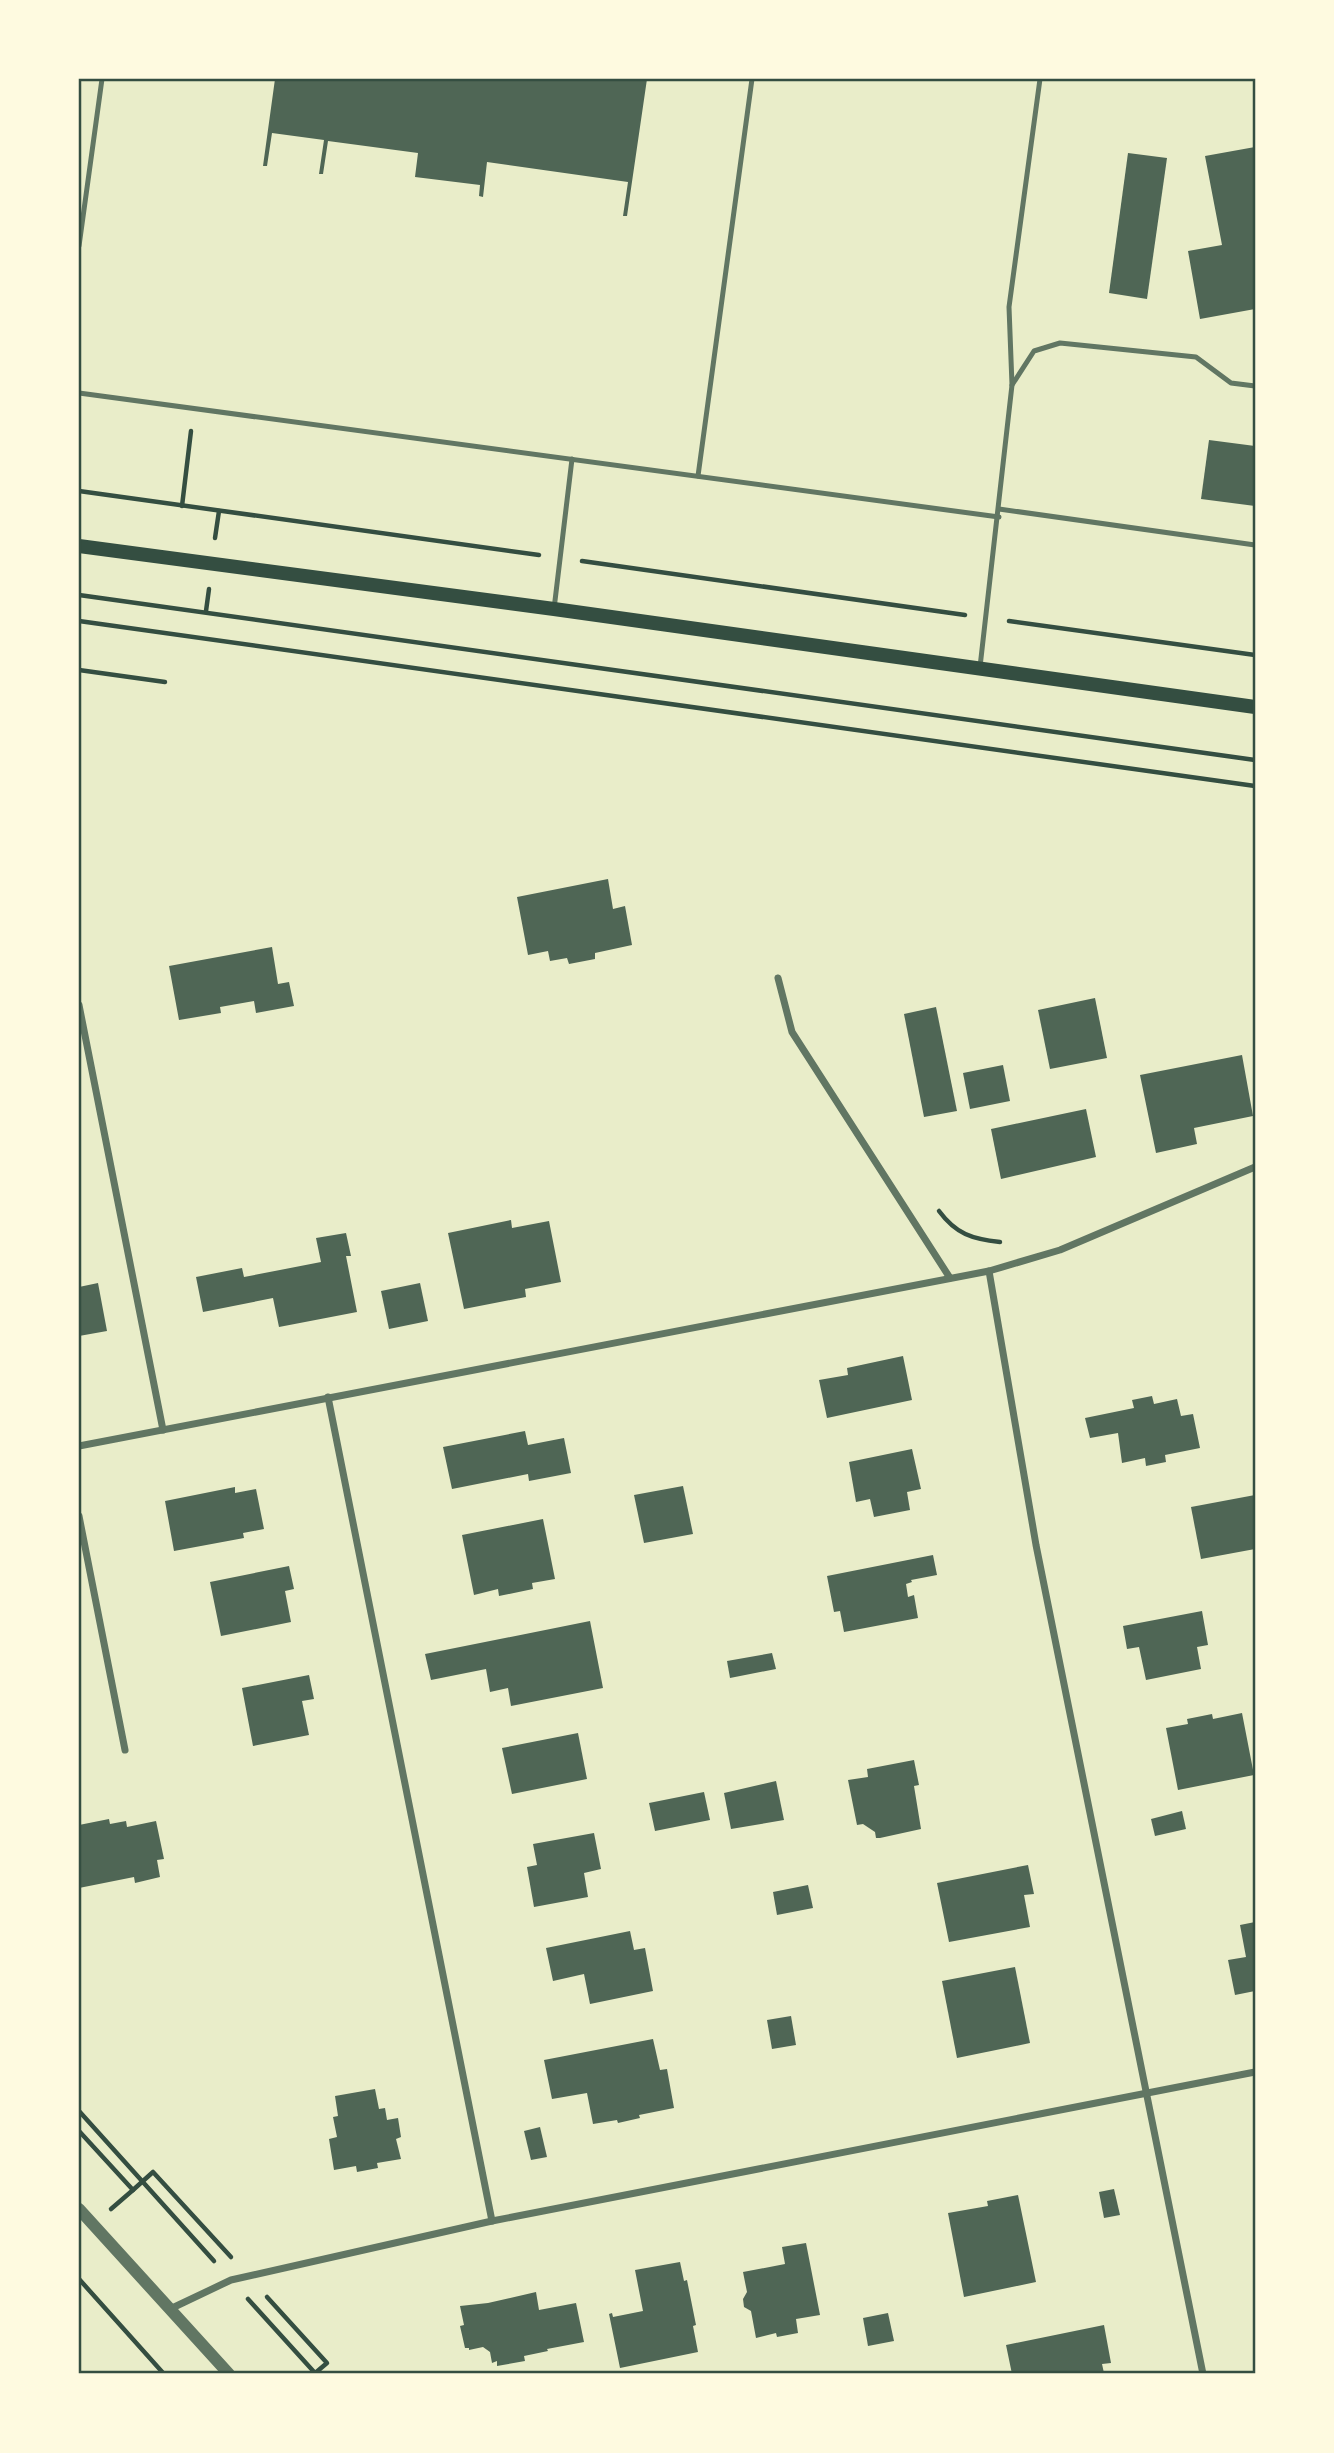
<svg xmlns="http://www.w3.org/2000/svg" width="1334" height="2453" font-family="'Public Sans',sans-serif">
  <rect width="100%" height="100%" fill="#e9edc9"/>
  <g fill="#4f6655">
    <path d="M275,79H647L627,216H623L628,182L487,162L483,197L479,196L480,185L415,177L418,153L328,141L323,174H319L324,140L272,133L267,166H263Z"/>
    <path d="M1255,147V309L1200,319L1188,251L1222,245L1205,156Z"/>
    <path d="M1128,153L1167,158L1147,299L1109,293Z"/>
    <path d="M1209,440L1255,446V506L1201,499Z"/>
    <path d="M608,879L613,909L625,906L632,945L595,953V959L569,964L567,958L550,961L548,951L528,955L517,897Z"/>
    <path d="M272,947L278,984L289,982L294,1006L256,1013L254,1001L220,1007L221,1013L179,1020L169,966Z"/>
    <path d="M1095,998L1107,1058L1050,1069L1038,1010Z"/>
    <path d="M936,1007L957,1111L924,1117L904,1014Z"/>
    <path d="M1242,1055L1253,1116L1194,1128L1197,1144L1156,1153L1140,1075Z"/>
    <path d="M1003,1065L1010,1101L970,1109L963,1073Z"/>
    <path d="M1086,1109L1096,1157L1001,1179L991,1129Z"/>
    <path d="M511,1220L512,1228L549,1221L561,1282L525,1289L526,1297L464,1309L448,1233Z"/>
    <path d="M346,1233L351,1256H346L357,1312L279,1327L273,1298L203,1312L196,1277L242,1268L244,1277L321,1262L316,1238Z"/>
    <path d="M98,1283L107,1331L79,1336V1287Z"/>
    <path d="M420,1283L428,1321L389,1329L381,1291Z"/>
    <path d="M903,1356L912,1400L827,1418L819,1380L848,1375L847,1368Z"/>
    <path d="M1152,1396L1154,1404L1177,1399L1181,1416L1193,1414L1200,1448L1165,1455L1166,1462L1146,1466L1145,1458L1122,1463L1118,1433L1090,1438L1085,1418L1134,1408L1132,1400Z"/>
    <path d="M525,1431L528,1445L564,1438L571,1473L529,1481L528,1474L452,1489L443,1447Z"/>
    <path d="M912,1449L921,1489L907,1492L910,1510L874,1517L870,1499L856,1502L849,1462Z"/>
    <path d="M683,1486L693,1534L644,1543L634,1495Z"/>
    <path d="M235,1487V1493L256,1489L264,1529L243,1533L244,1538L174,1551L165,1501Z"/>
    <path d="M1255,1495V1549L1201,1559L1191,1507Z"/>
    <path d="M543,1519L555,1579L532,1583L533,1589L499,1596L498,1589L474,1595L462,1535Z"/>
    <path d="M933,1555L937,1575L911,1580L912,1582L906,1584L908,1597L914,1595L918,1618L844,1632L840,1611L834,1612L827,1576Z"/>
    <path d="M289,1566L294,1589L285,1591L291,1622L221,1636L210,1582Z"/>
    <path d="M1202,1611L1208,1645L1197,1647L1201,1669L1146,1680L1139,1647L1127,1649L1123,1626Z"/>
    <path d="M590,1621L603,1688L511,1706L508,1688L490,1692L486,1669L431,1680L425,1654Z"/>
    <path d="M772,1653L776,1669L730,1678L727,1661Z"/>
    <path d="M309,1675L314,1699L302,1701L309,1735L253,1746L242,1688Z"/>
    <path d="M1242,1713L1254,1775L1178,1790L1166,1728L1188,1724L1187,1719L1212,1714L1213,1719Z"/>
    <path d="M578,1733L587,1779L512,1794L502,1748Z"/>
    <path d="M914,1760L919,1785L914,1786L921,1829L880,1838H876L875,1832L863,1824L857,1825L848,1780L868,1777L867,1769Z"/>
    <path d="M776,1781L784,1820L731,1829L724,1793Z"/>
    <path d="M704,1792L710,1820L655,1831L649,1803Z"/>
    <path d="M1182,1811L1186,1829L1155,1836L1151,1819Z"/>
    <path d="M109,1819L110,1824L126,1821L127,1827L156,1821L164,1859L157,1860L160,1877L135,1883L134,1877L79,1888V1825Z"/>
    <path d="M594,1833L601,1869L584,1873L588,1897L534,1907L527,1867L537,1865L533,1844Z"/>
    <path d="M1028,1865L1034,1894L1024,1895L1030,1927L949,1942L937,1883Z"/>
    <path d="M808,1885L813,1908L777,1915L773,1892Z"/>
    <path d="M1255,1922V1991L1235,1995L1228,1960L1246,1957L1240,1925Z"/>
    <path d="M630,1931L634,1950L645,1948L653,1991L590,2004L584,1974L553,1981L546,1948Z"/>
    <path d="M1015,1967L1030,2043L957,2058L942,1981Z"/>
    <path d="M791,2016L796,2045L772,2049L767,2020Z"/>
    <path d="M653,2039L660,2070L667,2069L674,2108L639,2115L640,2118L618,2123L617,2120L593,2124L587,2093L552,2099L544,2060Z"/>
    <path d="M375,2089L379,2109L385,2108L387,2120L398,2118L401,2137L396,2139L401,2159L377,2163L378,2168L357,2172L356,2166L334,2170L329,2139L337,2137L333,2117L338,2116L335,2096Z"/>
    <path d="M540,2127L547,2157L531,2160L524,2131Z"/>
    <path d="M1114,2189L1120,2215L1104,2218L1099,2192Z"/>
    <path d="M1018,2195L1036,2282L964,2297L948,2213L988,2206L987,2201Z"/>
    <path d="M806,2243L820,2315L796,2319L798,2333L777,2337L776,2333L756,2338L751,2311L744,2307L743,2299L747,2292L743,2272L785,2264L782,2247Z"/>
    <path d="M680,2262L684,2281L687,2280L696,2325L693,2326L698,2352L620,2368L609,2314L612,2313L613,2317L643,2311L635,2270Z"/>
    <path d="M536,2292L539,2310L576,2303L584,2342L547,2349L548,2351L524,2356L525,2361L497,2366V2361L492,2363L490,2352L483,2347L469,2350V2348H465L460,2326L464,2325L460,2306L488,2303Z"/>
    <path d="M888,2313L894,2341L868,2346L863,2318Z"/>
    <path d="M1104,2325L1111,2363L1102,2364L1104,2373L1012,2374L1006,2345Z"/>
  </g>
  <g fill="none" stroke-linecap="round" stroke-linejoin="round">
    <g stroke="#344e41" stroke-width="4.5">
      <path d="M79,491L539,555"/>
      <path d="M182,506L191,431"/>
      <path d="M215,538L219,511"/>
      <path d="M582,561L965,615"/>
      <path d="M79,595L1255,760"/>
      <path d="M206,611L209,589"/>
      <path d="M79,621L1255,786"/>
      <path d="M1009,621L1255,655"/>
      <path d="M79,670L165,682"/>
      <path d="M939,1211C956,1234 972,1239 1000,1242"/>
      <path d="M79,2111L214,2261"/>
      <path d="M79,2131L133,2190L153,2172L231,2257"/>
      <path d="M111,2209L133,2190"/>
      <path d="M79,2279L164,2374"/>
      <path d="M267,2297L327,2363L314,2374"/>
      <path d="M248,2299L315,2373"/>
    </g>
    <g stroke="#617663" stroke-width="5">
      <path d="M79,246L102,79"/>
      <path d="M1012,385L1034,351L1060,343L1196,357L1231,383L1255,386"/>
      <path d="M79,393L999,517"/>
      <path d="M698,476L752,79"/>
      <path d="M999,509L1255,545"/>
      <path d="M554,609L572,459"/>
      <path d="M980,667L1012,385L1009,307L1040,79"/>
    </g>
    <g stroke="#617663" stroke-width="7">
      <path d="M778,978L792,1032L950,1278"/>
      <path d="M79,1005L163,1430"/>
      <path d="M989,1271L1036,1545L1203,2374"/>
      <path d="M328,1397L492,2221"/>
      <path d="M79,1446L989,1271L1060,1250L1255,1167"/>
      <path d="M79,1516L125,1750"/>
      <path d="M170,2309L231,2280L492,2221L1255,2072"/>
    </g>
    <path stroke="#617663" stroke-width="12" d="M79,2209L229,2374"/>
    <path stroke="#344e41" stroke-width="14" d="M79,546L554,609L1255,707"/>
  </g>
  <rect width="1334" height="2453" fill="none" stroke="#fefae0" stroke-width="161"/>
  <rect x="80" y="80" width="1174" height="2292" fill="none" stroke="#344e41" stroke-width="2.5"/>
</svg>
